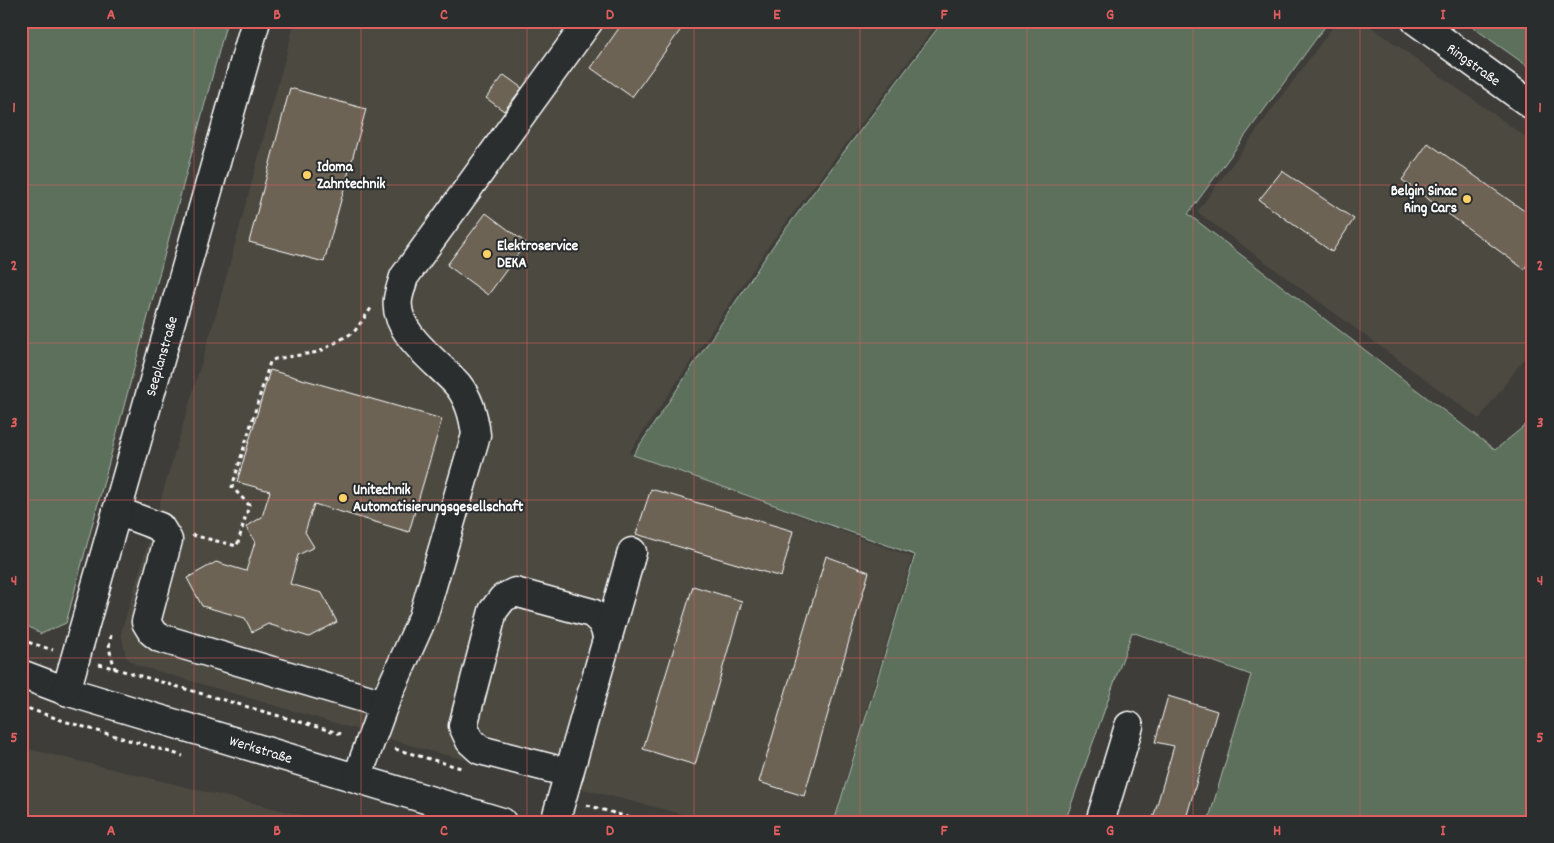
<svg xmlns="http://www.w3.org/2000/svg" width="1554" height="843" font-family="Dekko,sans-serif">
  <rect width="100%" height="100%" fill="#3e3d39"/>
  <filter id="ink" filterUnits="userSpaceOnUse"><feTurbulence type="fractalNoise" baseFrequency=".02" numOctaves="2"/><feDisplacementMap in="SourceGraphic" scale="10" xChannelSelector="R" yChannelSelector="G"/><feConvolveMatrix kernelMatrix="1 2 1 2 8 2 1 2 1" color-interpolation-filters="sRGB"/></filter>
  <g filter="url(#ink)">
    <g fill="#4c4841">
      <path d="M295,21H939L773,240L629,453L912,557L833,822H714L430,751L136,665L126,657L121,633L218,307Z"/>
      <path d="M1337,21H1363L1533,142V347L1479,419L1197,212Z"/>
      <path d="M21,747L331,822H21Z"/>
    </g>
    <g fill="#5b705c" stroke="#adb8ae">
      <path d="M21,21H227L66,623L41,634L21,622V316L24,309L21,303Z"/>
      <path d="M943,21H1329L1188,214L1495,450L1533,419V822H1208L1251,675L1132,632L1065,822H943L922,818L921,822H834L915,555L633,455L775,243Z"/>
      <path d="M1464,21H1533V70Z"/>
    </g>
    <g fill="#6c6354" stroke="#fff">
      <path d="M624,21H687L632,97L591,68Z"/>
      <path d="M504,75L522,88L504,111L486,98Z"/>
      <path d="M290,88L366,109L324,262L249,242Z"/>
      <path d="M1428,143L1533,217V257L1524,269L1402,180Z"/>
      <path d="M1282,171L1354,219L1332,252L1259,200Z"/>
      <path d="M486,213L526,243L488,295L447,265Z"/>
      <path d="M270,370L442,419L409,532L314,504L305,532L314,547L298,555L290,584L322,593L337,622L309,637L268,624L252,632L245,618L202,606L187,578L216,562L246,571L255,542L246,527L262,517L270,491L237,482Z"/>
      <path d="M651,489L793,531L781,577L636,534Z"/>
      <path d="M826,556L869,572L804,796L759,782Z"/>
      <path d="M693,586L742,601L695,765L643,749Z"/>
      <path d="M1168,696L1217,711L1185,822H1152L1174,746L1155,742Z"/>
    </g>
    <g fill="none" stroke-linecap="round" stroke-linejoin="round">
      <g stroke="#fff" stroke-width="31">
        <g id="minor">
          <path d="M1416,21L1533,106"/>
          <path d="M117,511L160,527L168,540L146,622L152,632L160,638L384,704"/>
          <path d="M21,674L66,691L502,822"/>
          <path d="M66,691L256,21"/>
          <path d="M569,773L480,750L470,741L463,726L493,611L503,598L515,592L592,613L602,622L608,637"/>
          <path d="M357,778L384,704L423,617L476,435C474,417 470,400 458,385C439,363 393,333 398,299C399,292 402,284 404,277L589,21"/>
          <path d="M555,822L632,552"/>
          <path d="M1100,822L1129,726"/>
        </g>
      </g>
      <g stroke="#fff" stroke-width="3" stroke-dasharray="4 4" stroke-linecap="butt">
        <path d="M192,535L237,546L249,505L232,487L270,362L275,359L319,352L354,332L372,307"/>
        <path d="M111,635L109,648L115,669"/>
        <path d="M21,640L53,650"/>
        <path d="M99,664L345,735"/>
        <path d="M21,706L64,721L183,756"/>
        <path d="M395,749L461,768"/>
        <path d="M587,805L644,822"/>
      </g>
      <use href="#minor" stroke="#2a2d2e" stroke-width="28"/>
    </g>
  </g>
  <path fill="none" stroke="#e05e5e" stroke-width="1" stroke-opacity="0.55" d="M194,21V822M361,21V822M527,21V822M694,21V822M860,21V822M1027,21V822M1193,21V822M1360,21V822M21,185H1533M21,343H1533M21,500H1533M21,658H1533"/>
  <g fill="#ffd166" stroke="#2a2d2e" stroke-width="2">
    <circle cx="307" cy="175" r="5"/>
    <circle cx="1467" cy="199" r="5"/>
    <circle cx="487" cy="254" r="5"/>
    <circle cx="343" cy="498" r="5"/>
  </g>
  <g text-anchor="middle" stroke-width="4" stroke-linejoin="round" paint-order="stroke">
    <g font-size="15" fill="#fff" stroke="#2a2d2e">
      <text transform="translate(1474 64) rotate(36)" y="5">Ringstraße</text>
      <text transform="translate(161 356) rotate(-74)" y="5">Seeplanstraße</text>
      <text transform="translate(261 749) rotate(17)" y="5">Werkstraße</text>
    </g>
    <g font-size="15" font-weight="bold" fill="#fff" stroke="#2a2d2e" text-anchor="start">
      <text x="317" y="171">Idoma<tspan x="317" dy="17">Zahntechnik</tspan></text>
      <text x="1457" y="195" text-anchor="end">Belgin Sinac<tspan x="1457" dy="17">Ring Cars</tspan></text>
      <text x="497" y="250">Elektroservice<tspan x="497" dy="17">DEKA</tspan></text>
      <text x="353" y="494">Unitechnik<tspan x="353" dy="17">Automatisierungsgesellschaft</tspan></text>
    </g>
  </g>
  <rect width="1554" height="843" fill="none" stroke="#2a2d2e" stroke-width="55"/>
  <rect x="28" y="28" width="1498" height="788" fill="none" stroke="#e05e5e" stroke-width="2"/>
  <g font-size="16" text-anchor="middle" font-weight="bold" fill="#e05e5e">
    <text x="111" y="19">A</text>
    <text x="277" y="19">B</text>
    <text x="444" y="19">C</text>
    <text x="610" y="19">D</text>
    <text x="777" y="19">E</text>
    <text x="944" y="19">F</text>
    <text x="1110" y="19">G</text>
    <text x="1277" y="19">H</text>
    <text x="1443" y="19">I</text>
    <text x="14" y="112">1</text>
    <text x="1540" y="112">1</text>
    <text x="14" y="270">2</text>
    <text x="1540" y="270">2</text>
    <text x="14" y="427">3</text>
    <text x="1540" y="427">3</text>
    <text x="14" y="585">4</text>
    <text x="1540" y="585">4</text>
    <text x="14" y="742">5</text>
    <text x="1540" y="742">5</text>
    <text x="111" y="835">A</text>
    <text x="277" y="835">B</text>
    <text x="444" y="835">C</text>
    <text x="610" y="835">D</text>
    <text x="777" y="835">E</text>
    <text x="944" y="835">F</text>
    <text x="1110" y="835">G</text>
    <text x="1277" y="835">H</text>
    <text x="1443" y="835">I</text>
  </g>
</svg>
